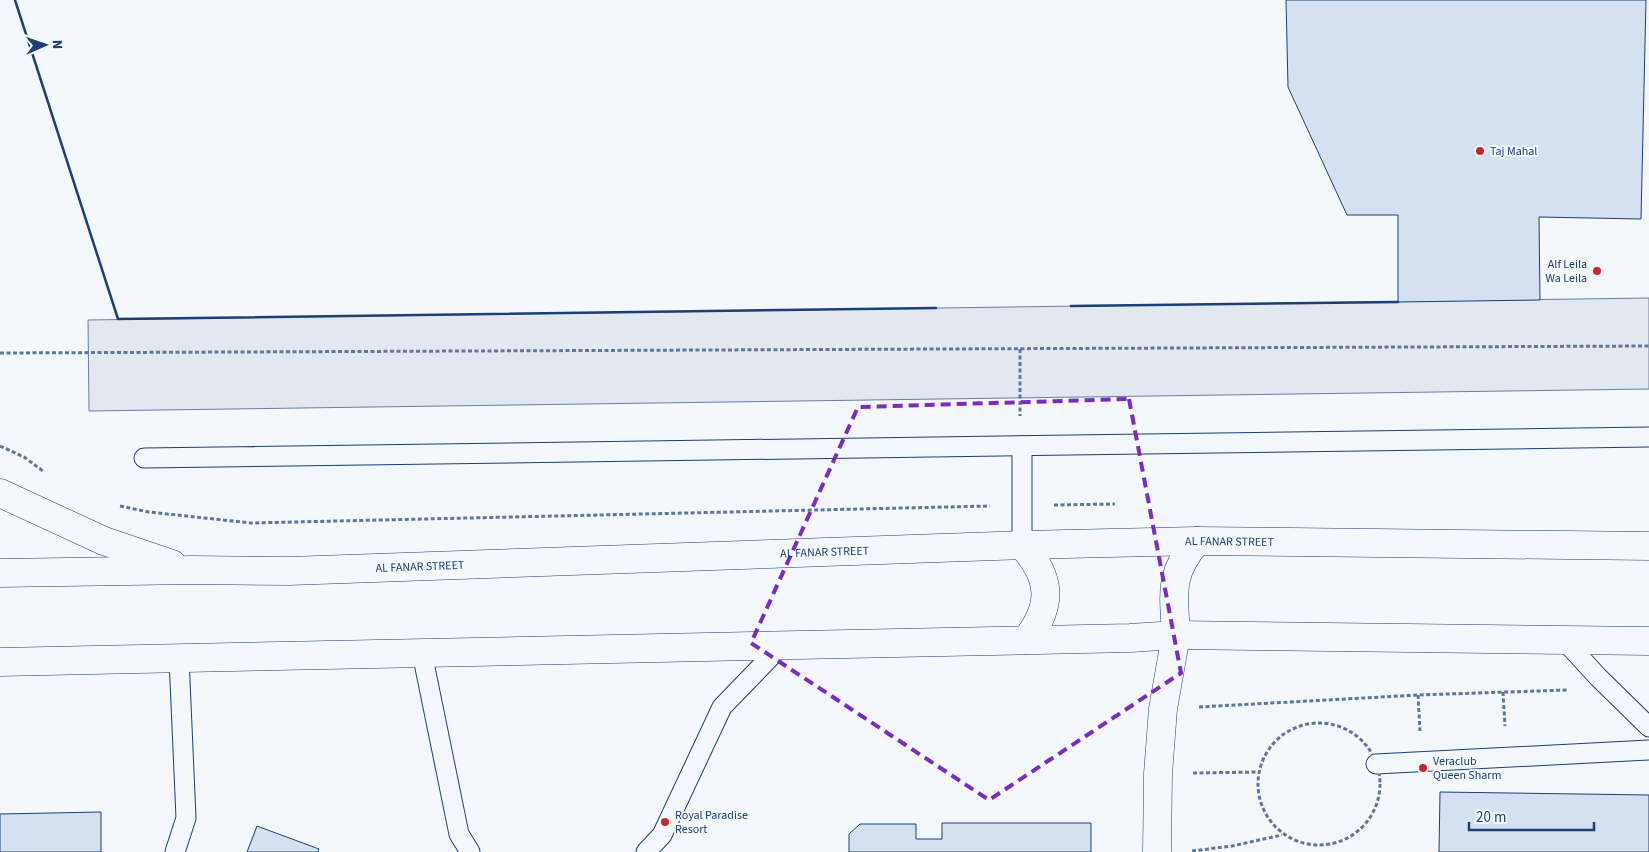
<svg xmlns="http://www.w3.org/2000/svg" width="1649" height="852" font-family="'Source Sans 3',sans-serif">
  <rect width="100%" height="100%" fill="#f4f7fb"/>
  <path fill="#e3e8f0" stroke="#687fa3" d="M1649,298V389L89,411L88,320Z"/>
  <g fill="#d5e0f0" stroke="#1d3f73">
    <path d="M1286,0H1646L1641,219L1539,217L1540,300L1398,302V215H1347L1288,87Z"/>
    <path d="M1440,792L1649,795V852H1439Z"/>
    <path d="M101,812V852H0V814Z"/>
    <path d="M942,823H1091V852H849V834L860,824H916V839H942Z"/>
    <path d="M257,826L319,849L318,852H247Z"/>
  </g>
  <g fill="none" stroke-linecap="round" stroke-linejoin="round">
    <g stroke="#1d3f73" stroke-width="21">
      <g id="lane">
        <path d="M144,458L1649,437"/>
        <path d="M1022,545V446"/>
        <path d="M1565,641L1598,677L1649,727"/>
        <path d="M422,653L459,834L470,852"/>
        <path d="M1376,764L1649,750"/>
        <path d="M175,852L186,818L179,658"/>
        <path d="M646,852L662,835L722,707L782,645"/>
      </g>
    </g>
    <g stroke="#1d3f73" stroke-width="29">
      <path id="street" d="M1157,852L1158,774L1163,709L1176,635"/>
    </g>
    <g stroke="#1d3f73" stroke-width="29">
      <g id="secondary">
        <path d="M0,493L104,541L172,564"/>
        <path d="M1022,545C1051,577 1054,605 1026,640"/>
        <path id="s1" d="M0,573L193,570L289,571L1022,545L1197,541L1649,546"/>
        <path d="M1176,635C1174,594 1168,575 1197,541"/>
        <path d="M0,662L1130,638L1176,635L1649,641"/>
      </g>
    </g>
    <g stroke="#5e769c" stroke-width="3" stroke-dasharray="4 2.5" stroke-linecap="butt">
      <path d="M1020,349V416"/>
      <path d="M0,353L1649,346"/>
      <path d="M0,446L24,457L43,471"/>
      <path d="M1054,505L1115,504"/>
      <path d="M120,506L149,512L251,523L990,506"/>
      <path d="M1503,692L1505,726"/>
      <path d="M1418,695L1420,731"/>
      <path d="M1199,707L1418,695L1567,690"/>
      <circle cx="1319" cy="784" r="61"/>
      <path d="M1193,773L1258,772"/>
      <path d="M1192,851L1232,846L1282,835"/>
    </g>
    <use href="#lane" stroke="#f4f7fb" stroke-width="19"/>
    <use href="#street" stroke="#f4f7fb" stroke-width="28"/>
    <use href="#secondary" stroke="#f4f7fb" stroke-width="28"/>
    <g stroke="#1d3f73" stroke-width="2.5">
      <path d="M15,0L118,319L936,308"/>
      <path d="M1071,306L1398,302"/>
    </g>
  </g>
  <path fill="none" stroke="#7b2cbf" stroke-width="4" stroke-dasharray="10 6" stroke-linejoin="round" d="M1129,399L1181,673L989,800L751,643L858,407Z"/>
  <g fill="#c62828" stroke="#f4f7fb" stroke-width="2">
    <circle cx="1480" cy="151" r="5"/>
    <circle cx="1597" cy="271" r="5"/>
    <circle cx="1423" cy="768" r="5"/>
    <circle cx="665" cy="822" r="5"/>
  </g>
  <g text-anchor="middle" stroke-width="4" stroke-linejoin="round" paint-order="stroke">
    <g font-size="12" fill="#1d3f73" stroke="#f4f7fb" text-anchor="start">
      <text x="1490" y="155">Taj Mahal</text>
      <text x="1587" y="268" text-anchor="end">Alf Leila<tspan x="1587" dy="14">Wa Leila</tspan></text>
      <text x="1433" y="765">Veraclub<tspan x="1433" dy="14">Queen Sharm</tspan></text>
      <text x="675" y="819">Royal Paradise<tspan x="675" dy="14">Resort</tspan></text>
    </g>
    <g font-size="12" fill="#1d3f73" stroke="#f4f7fb">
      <text dy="4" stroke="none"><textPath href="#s1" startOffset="1230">AL FANAR STREET</textPath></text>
      <text dy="4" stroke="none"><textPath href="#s1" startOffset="825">AL FANAR STREET</textPath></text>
      <text dy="4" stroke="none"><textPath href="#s1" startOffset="420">AL FANAR STREET</textPath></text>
    </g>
  </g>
  <g transform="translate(45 45) rotate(88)" stroke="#f4f7fb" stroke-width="4" paint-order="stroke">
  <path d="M0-4L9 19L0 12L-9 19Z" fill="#1d3f73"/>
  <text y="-8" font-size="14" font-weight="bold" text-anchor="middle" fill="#1d3f73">N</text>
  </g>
  <path d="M1469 822v8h125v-8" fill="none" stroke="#1d3f73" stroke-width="2.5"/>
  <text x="1476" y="822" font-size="15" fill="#1d3f73" stroke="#f4f7fb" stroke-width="4" paint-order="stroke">20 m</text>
</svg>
